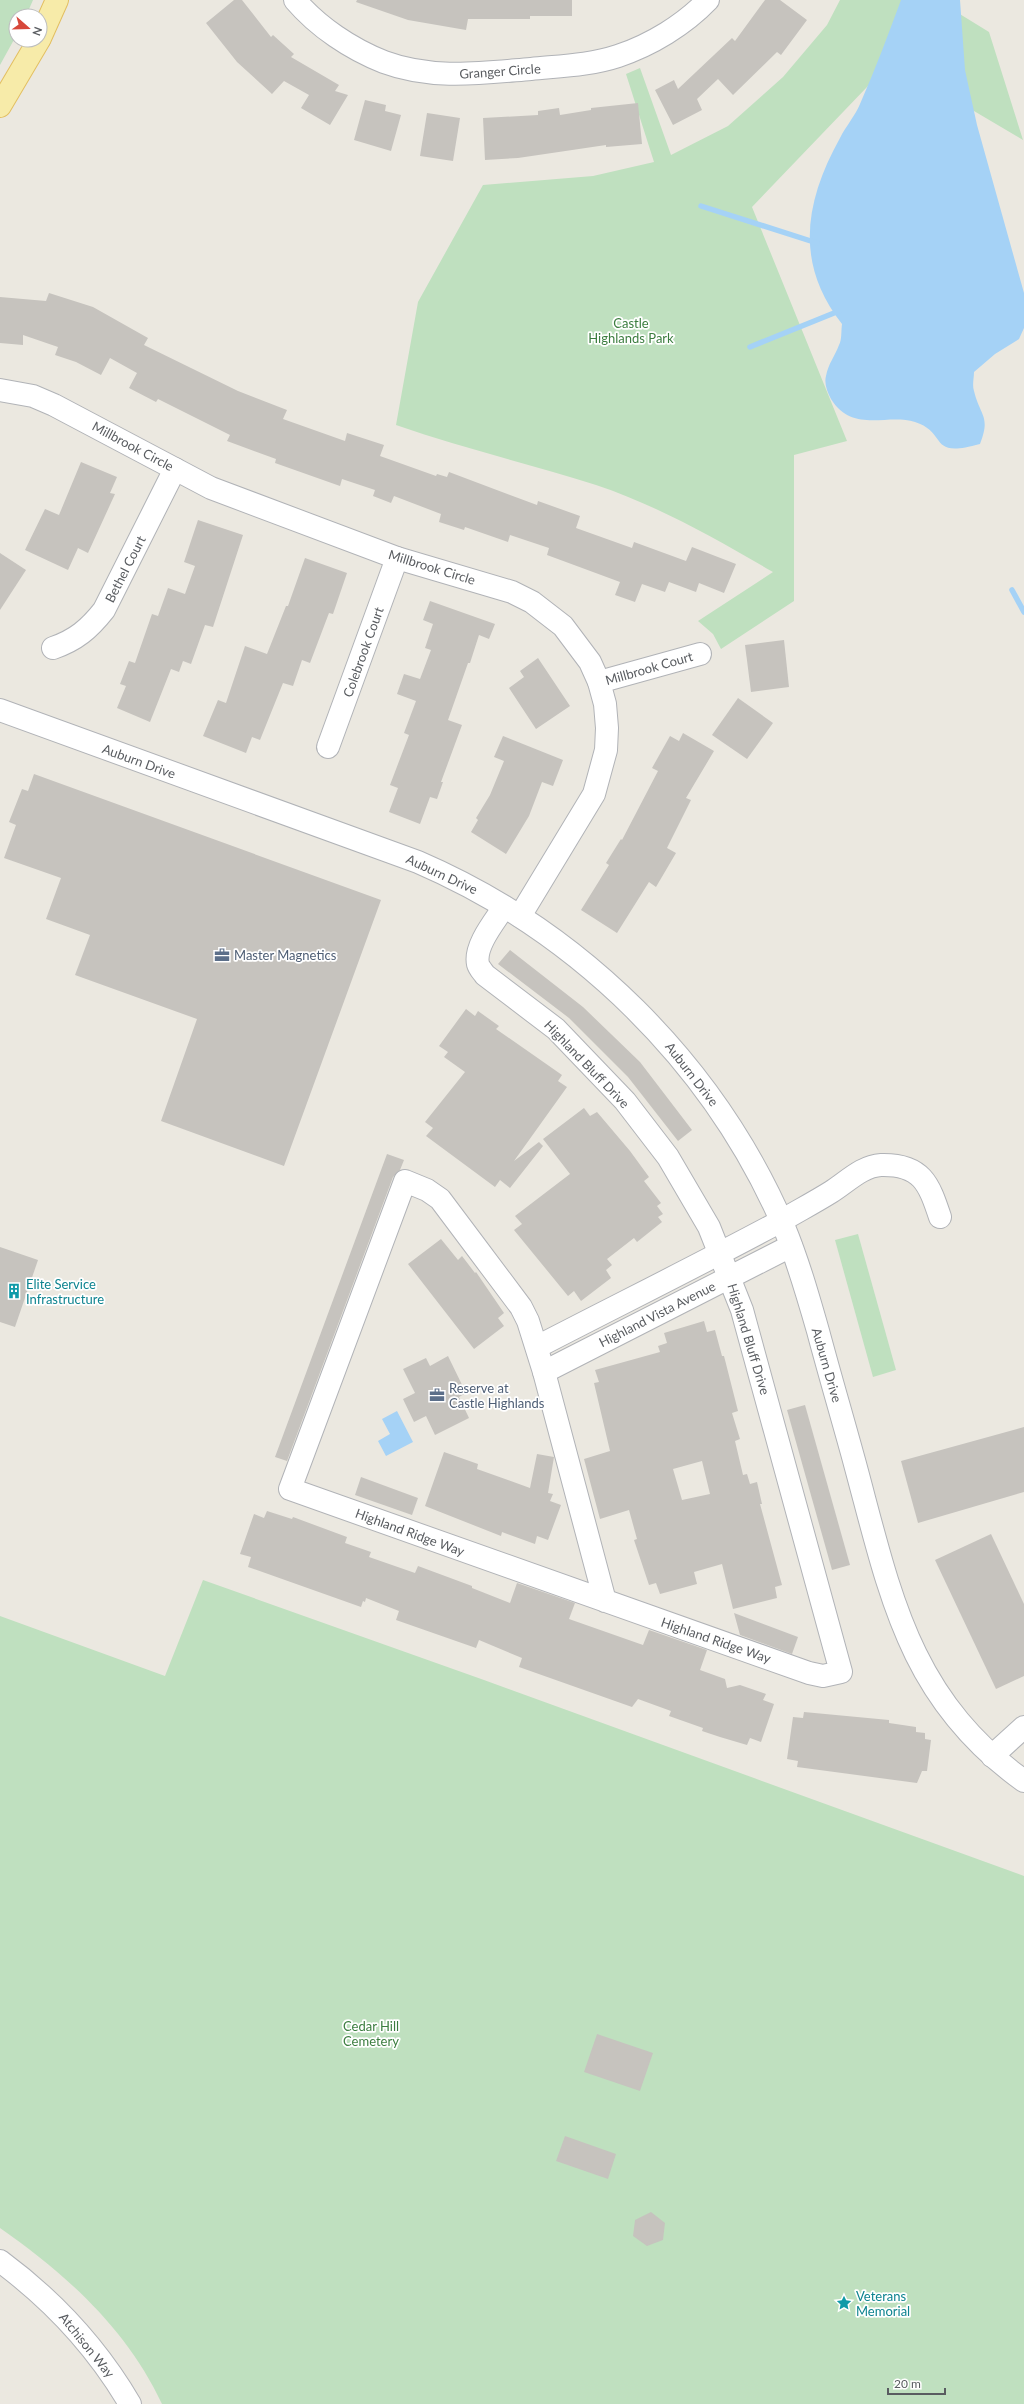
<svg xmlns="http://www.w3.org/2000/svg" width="1024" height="2404" font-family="Lato,sans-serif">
  <rect width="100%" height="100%" fill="#ebe8e0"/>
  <g fill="#bfe0bf">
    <path d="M0,0H33L26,16H16V36L0,65Z"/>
    <path d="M840,0H937L989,32L1023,140L891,62L752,207L847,441L794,455V601L721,649L713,634L698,621L773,572C716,539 659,506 596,485C530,464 462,448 396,425L418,302L483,185L593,176L654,162L626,74L640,68L671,155L728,126L783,77L827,25Z"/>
    <path d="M858,1234L896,1370L873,1377L835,1240Z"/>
    <path d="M203,1580L484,1680L1024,1876V2404H162C127,2329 66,2274 0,2228V1616L165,1676Z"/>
  </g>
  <g fill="#a5d2f6">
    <path d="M901,0H960L965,70L977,125L1024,293V328L1019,339L995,354L974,372C974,378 972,385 974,391C980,416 991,416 980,444C927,459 949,433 915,422C887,413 853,434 831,399C827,392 824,383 826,376C828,364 835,356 839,345C842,340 841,331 842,324C794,263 805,201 840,138C846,126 855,116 860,104C875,70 888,35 901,0Z"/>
    <path d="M397,1411L413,1442L386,1456L378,1441L390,1434L382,1419Z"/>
  </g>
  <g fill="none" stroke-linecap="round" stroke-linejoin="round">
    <g stroke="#a5d2f6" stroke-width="5.5">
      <path d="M701,206L817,243"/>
      <path d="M750,347L839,311"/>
      <path d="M1012,590L1024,612"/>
    </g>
  </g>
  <g fill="#c6c3be" fill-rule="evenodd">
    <path d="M234,0H242L271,37L273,35L294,54L291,57L339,85L335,91L348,95L330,125L301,108L309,95L284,81L272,94L237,62L206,23Z"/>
    <path d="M357,0H572V16H530V19H468L466,30L408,20L356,2Z"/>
    <path d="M765,0H780L807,20L781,55L777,52L733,95L718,79L697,99L702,110L673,125L655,90L674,80L678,89L732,38L735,41Z"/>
    <path d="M365,100L386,105L385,111L401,115L391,151L354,140Z"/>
    <path d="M638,103L642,144L606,147V145L518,158L485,160L483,118L538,115V111L559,108L560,115L591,110V108Z"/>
    <path d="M427,113L460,118L453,161L420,156Z"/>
    <path d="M49,293L93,307L148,338L144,345L238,391L287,410L283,419L345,441L347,433L384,445L380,456L436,476L437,474L447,477L449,472L537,505L538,501L580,516L576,528L632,548L634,542L686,561L692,547L736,564L724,593L699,583L696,592L669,582L665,592L642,584L635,602L615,595L620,582L547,555L549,548L510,535L508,542L465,527L464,530L439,522L441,514L394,496L391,503L373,496L375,490L342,479L340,486L275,463L276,459L227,441L230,435L158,399L156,402L129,388L137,373L110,358L101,375L76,362L55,355L58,347L23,335V345L0,343V297L46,301Z"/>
    <path d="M81,462L117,477L110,493L115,494L88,553L78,548L68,570L25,550L45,509L59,515Z"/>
    <path d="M198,520L243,535L213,627L205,625L191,664L183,661L179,672L171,669L150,722L117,708L126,686L120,684L129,661L135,663L152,614L158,616L168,588L185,594L195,566L184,562Z"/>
    <path d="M0,553L26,570L0,610Z"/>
    <path d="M305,558L347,573L333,614L329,613L310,663L302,660L293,686L283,683L260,740L252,737L246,753L203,736L218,700L226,703L245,646L267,654L286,606H288Z"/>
    <path d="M430,601L495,624L489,639L479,635L470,663H468L448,720L462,725L441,782H443L437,799L430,797L420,824L389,812L398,788L390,785L409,735L404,733L416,701L397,694L404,674L420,679L431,650L425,648L433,624L423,620Z"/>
    <path d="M784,640L789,687L751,692L745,645Z"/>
    <path d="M538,658L570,706L536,729L509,688L524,677L520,671Z"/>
    <path d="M738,698L773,723L747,759L712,735Z"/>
    <path d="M683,733L714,751L686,798L691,800L667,848L676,853L656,887L649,882L617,933L581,910L609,865L606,863L621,839L622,840L658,771L652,768L670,736L679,741Z"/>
    <path d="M503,736L563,760L553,786L542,782L529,816L506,854L471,832L478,820L476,818L490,795L504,761L494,757Z"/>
    <path d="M34,774L381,900L284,1166L161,1121L197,1019L75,975L90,935L46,919L61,878L4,858L16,825L9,822L22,789L28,791Z"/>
    <path d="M510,950L583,1007L640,1062L692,1130L678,1141L628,1077L569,1018L498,964Z"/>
    <path d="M466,1009L475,1016L478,1011L499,1026L496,1029L562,1075L558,1081L567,1087L514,1161L539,1142L543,1146L510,1188L500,1180L495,1187L426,1136L433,1128L425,1122L465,1072L444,1057L448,1052L439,1046Z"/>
    <path d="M584,1108L590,1116L597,1112L630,1151L649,1177L644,1181L661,1203L657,1206L663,1214L658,1217L662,1222L637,1242L634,1238L607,1259L612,1265L606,1270L611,1278L581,1301L574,1291L568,1296L514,1230L522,1224L515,1216L570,1174L543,1139Z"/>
    <path d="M387,1154L404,1160L400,1170L393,1177L287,1461L275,1457Z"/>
    <path d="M441,1239L458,1260L462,1256L475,1273L476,1272L504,1313L498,1318L504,1326L474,1349L408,1264Z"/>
    <path d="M0,1247L38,1260L15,1327L0,1322Z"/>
    <path d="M704,1321L707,1332L715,1330L722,1356H724L738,1411L732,1413L740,1439L735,1441L743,1475L747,1474L750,1484L757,1482L762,1504H760L782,1585L775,1587L777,1598L733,1609L722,1564L694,1572L697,1584L660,1594L656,1583L649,1585L634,1540L637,1539L629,1510L600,1519L584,1459L610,1451L594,1383L599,1382L595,1370L660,1352L658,1346L667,1343L664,1333ZM702,1461L710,1494L682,1500L673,1469Z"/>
    <path d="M448,1356L466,1393L459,1397L469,1418L435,1435L426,1416L414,1422L403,1399L415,1393L403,1369L426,1358L430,1366Z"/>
    <path d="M805,1405L850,1565L832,1570L787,1410Z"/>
    <path d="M1024,1427V1492L918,1523L901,1461Z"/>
    <path d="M444,1452L478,1464L477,1469L530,1488L537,1454L554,1457L548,1493L553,1494L550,1501L561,1505L548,1540L537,1536L535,1544L502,1532L501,1536L425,1506Z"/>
    <path d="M361,1477L418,1498L412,1515L355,1495Z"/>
    <path d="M267,1511L292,1519L293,1517L347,1537L345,1543L371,1552L369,1557L415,1573L418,1566L472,1586V1588L510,1603L517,1583L575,1603L569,1619L643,1645L649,1630L707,1650L700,1670L725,1679L727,1688L740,1685L766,1694L763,1700L774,1704L761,1742L750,1738L747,1745L720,1737L702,1731L703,1728L669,1716L671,1711L638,1699L632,1707L519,1667L522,1658L479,1640L476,1648L396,1620L399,1611L366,1598L365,1602L363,1601L361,1607L248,1567L251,1557L240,1554L254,1514L264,1518Z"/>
    <path d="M991,1534L1024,1604V1676L996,1689L935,1560Z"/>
    <path d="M734,1613L798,1637L792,1654L740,1635Z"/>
    <path d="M804,1712L889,1720V1723L916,1727V1732L925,1733V1739L931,1740L927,1771H922L917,1783L797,1767L798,1761L787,1759L793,1717L803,1718Z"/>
    <path d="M597,2034L653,2053L640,2091L584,2072Z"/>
    <path d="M565,2136L616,2154L608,2179L556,2161Z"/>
    <path d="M651,2212L665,2223L663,2240L647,2246L633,2236L635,2220Z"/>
  </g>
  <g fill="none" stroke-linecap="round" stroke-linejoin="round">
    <g stroke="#b1b3b7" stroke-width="24">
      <g id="minor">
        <path d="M295,0C318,27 351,49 384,62C432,80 482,73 531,69C560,66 591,65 618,56C651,45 684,25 708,0"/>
        <path d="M0,390L33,396L54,405L211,488L397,558L512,592L532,602L563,626L590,662L599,682L605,704L607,728L606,750L594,794L520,916"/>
        <path d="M53,648C76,640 89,629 104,610L175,469"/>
        <path d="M599,682L700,654"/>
        <path d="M0,710L418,862C580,932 714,1064 784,1227C798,1261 808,1296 818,1331C830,1376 843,1420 855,1464C890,1593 908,1698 1024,1781"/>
        <path d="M328,747L397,558"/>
        <path d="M504,907C495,921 474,946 478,964C479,968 483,972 485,975L556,1029L625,1101L668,1157L709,1227L742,1310L841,1672L823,1676L809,1673L290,1489L405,1181L427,1190L440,1199L521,1307L528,1321L544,1372L605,1601"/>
        <path d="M537,1347C618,1305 701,1264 781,1221C798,1211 815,1202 831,1192C847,1182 862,1166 881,1165C922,1164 929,1184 940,1217"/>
        <path d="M544,1372L791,1246"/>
        <path d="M992,1756L1024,1727"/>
        <path d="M0,2261C54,2301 96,2346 130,2404"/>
      </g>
    </g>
    <g stroke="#e3bf61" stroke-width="24">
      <g id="major">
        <path d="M40,38L57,0"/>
        <path d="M0,106L39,40"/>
      </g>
    </g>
    <use href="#minor" stroke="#fff" stroke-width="22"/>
    <use href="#major" stroke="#f7eba9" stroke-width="22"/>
  </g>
  <defs>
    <g id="office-bare" transform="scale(1.2)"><path d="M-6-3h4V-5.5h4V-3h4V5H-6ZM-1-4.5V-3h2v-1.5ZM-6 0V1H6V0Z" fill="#5c6f8a" stroke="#fff" stroke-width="2.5" paint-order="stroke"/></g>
    <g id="building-bare" transform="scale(1.2)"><path d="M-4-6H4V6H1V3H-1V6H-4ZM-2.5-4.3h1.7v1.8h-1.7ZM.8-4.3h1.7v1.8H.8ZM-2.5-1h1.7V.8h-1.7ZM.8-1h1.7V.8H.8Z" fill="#0f9aa8" stroke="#fff" stroke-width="2.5" paint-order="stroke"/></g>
    <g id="sight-bare" transform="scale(1.2)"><path d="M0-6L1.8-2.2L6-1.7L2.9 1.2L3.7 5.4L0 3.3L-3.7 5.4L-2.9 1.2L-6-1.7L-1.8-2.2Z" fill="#0f9aa8" stroke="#fff" stroke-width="2.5" paint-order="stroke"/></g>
  </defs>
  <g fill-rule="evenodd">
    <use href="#office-bare" x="222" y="955"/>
    <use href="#building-bare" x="14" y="1291"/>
    <use href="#office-bare" x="437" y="1395"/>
    <use href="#sight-bare" x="844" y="2303"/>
  </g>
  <g text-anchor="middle" stroke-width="3.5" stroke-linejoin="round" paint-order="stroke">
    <g font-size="13" fill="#595c60" stroke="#fff">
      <text transform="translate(500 71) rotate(-4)" y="5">Granger Circle</text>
      <text transform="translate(133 446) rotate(28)" y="5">Millbrook Circle</text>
      <text transform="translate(432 567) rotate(17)" y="5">Millbrook Circle</text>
      <text transform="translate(125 569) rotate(-63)" y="5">Bethel Court</text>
      <text transform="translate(363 652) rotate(-70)" y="5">Colebrook Court</text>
      <text transform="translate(649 668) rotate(-16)" y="5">Millbrook Court</text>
      <text transform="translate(139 761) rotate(20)" y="5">Auburn Drive</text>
      <text transform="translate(442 874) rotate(25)" y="5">Auburn Drive</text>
      <text transform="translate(587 1064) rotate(46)" y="5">Highland Bluff Drive</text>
      <text transform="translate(692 1074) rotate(52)" y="5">Auburn Drive</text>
      <text transform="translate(657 1314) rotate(-27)" y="5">Highland Vista Avenue</text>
      <text transform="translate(749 1339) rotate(73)" y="5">Highland Bluff Drive</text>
      <text transform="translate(827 1365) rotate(74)" y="5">Auburn Drive</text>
      <text transform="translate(410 1532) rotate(20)" y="5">Highland Ridge Way</text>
      <text transform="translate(716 1640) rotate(19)" y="5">Highland Ridge Way</text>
      <text transform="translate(87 2345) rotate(51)" y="5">Atchison Way</text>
    </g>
    <g font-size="13" fill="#3b7d3f" stroke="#fff">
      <text x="631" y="328">Castle<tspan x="631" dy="15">Highlands Park</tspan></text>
      <text x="371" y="2031">Cedar Hill<tspan x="371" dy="15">Cemetery</tspan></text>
    </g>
    <g font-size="13" fill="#4e5e75" stroke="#fff" text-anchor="start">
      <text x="234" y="960">Master Magnetics</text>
      <text x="449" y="1393">Reserve at<tspan x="449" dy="15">Castle Highlands</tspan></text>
    </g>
    <g font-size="13" fill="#0d838f" stroke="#fff" text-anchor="start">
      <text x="26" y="1289">Elite Service<tspan x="26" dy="15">Infrastructure</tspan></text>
      <text x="856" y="2301">Veterans<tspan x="856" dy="15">Memorial</tspan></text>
    </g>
  </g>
  <g transform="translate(28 28) rotate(110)"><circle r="19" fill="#ffffff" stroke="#bdbebf"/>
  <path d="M0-3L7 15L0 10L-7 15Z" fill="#d7473a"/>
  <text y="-6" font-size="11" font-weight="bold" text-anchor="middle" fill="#595c60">N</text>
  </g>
  <path d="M888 2388v6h57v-6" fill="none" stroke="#595c60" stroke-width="2"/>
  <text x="894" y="2388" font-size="12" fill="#595c60" stroke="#ffffff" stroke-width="3" paint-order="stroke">20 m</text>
</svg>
